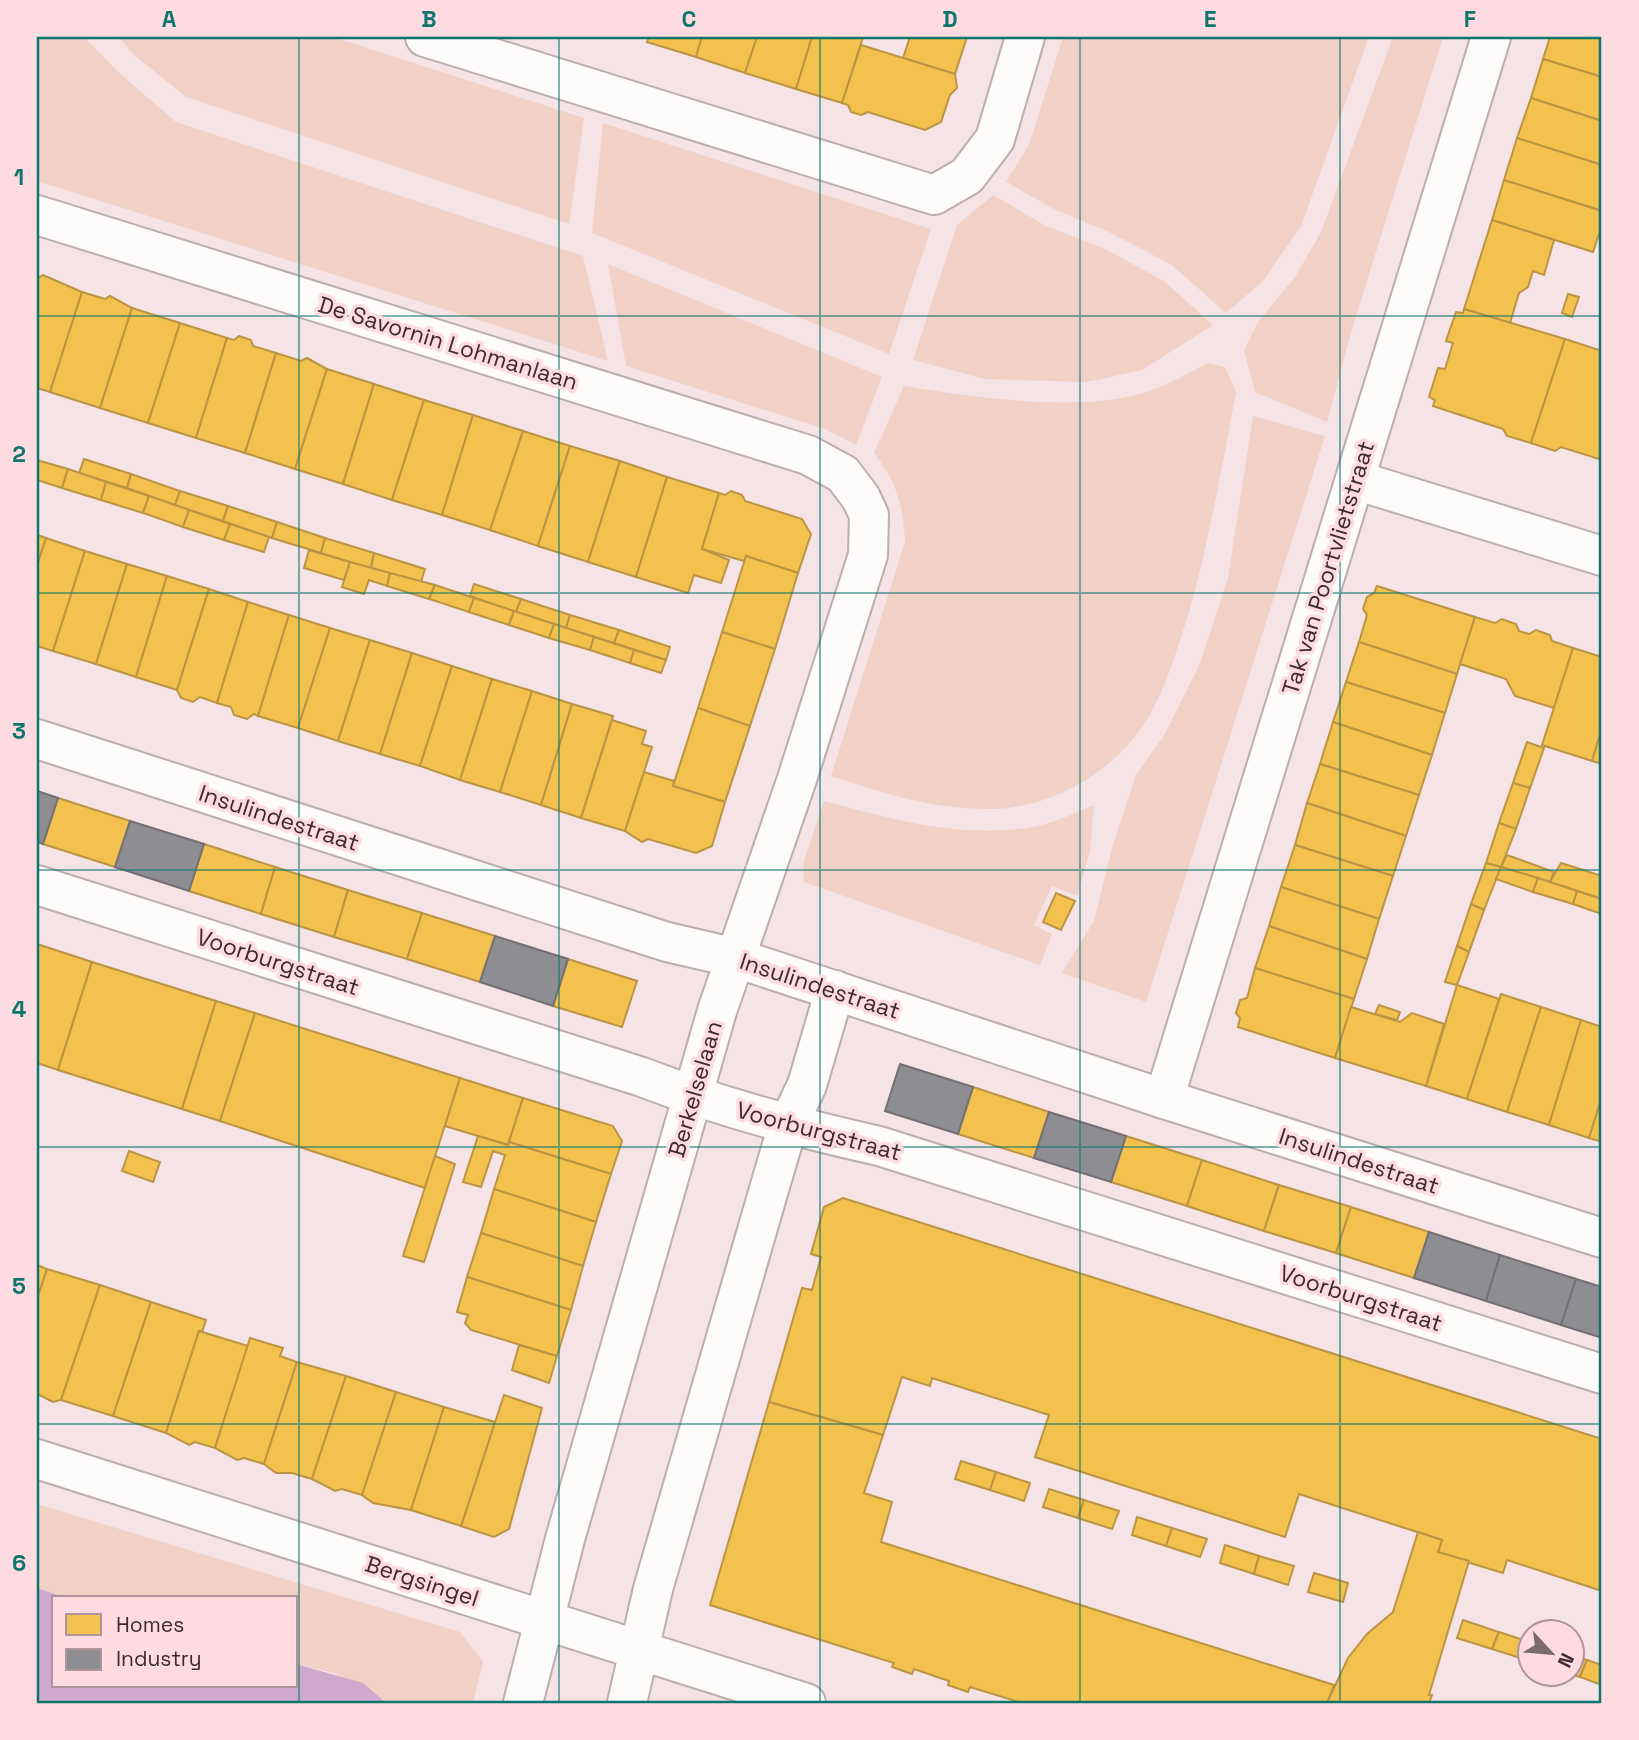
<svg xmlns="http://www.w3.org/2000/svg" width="1639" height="1740" font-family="'Space Grotesk',sans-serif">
  <rect width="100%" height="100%" fill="#f5e3e6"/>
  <g fill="#f1d0c6">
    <path d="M37,37H84L117,71L176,122L583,256L608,361L37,181Z"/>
    <path d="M119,37H333L584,118L569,224L186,97L133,54Z"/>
    <path d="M1063,37H1369L1301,226L1263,281L1226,313L1172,265L1109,232L1054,209L1006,182L1029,145Z"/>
    <path d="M1393,37H1443L1352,329L1327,422L1255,392L1244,350L1258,322L1295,277L1321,232Z"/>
    <path d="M603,123L931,229L889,354L592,233Z"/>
    <path d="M993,195L1046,226L1103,248L1164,281L1213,325L1142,370L1087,382L986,379L913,360L957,225Z"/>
    <path d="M608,264L882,377L856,445L825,429L626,366Z"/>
    <path d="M1208,363L1225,367L1236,392C1222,467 1209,542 1188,615C1177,650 1166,688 1147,719C1114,773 1049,810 987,809C933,809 882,793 831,776L905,542C903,504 897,483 874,453L904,386C973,397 1089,415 1155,389C1173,382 1191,372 1208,363Z"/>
    <path d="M1253,416L1325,436L1146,1002L1062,973L1094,921L1112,848L1136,775L1165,734L1199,666L1228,578Z"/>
    <path d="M824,801C893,820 966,840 1038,826C1057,822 1076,812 1094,805L1090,851L1077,896L1052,886L1034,925L1052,934L1040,965L804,882L803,864Z"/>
    <path d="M37,1504L460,1632L483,1662L473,1703H386L334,1673L296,1664V1598H67L37,1588Z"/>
  </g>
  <path fill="#cea8cd" d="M37,1588L67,1598H54V1686H296V1664L363,1683L386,1703H37Z"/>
  <g fill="#f2c14e" stroke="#bb9444" stroke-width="2">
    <path d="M649,37H702L696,57L647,42Z"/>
    <path d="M702,37H757L745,73L696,57Z"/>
    <path d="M757,37H812L796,89L745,73Z"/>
    <path d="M812,37H863L842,103L796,89Z"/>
    <path d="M910,37H967L955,74L903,58Z"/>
    <path d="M1550,37H1602V77L1543,59Z"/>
    <path d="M861,45L955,74L957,88L950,95L941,122L925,130L868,112L861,115L851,112L848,105L842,103Z"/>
    <path d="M1543,59L1602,77V121L1531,98Z"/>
    <path d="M1531,98L1602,121V165L1517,138Z"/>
    <path d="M1517,138L1602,165V211L1504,180Z"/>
    <path d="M1504,180L1602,211V225L1593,252L1492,220Z"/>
    <path d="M1492,220L1554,240L1544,275L1533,271L1528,287L1519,293L1510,323L1464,309Z"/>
    <path d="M43,275L82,292L50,392L37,388V278Z"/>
    <path d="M82,292L105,299L110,296L132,308L100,408L50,392Z"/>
    <path d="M1568,294L1579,297L1572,317L1562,313Z"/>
    <path d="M132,308L180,323L148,423L100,408Z"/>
    <path d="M1464,309L1565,339L1531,443L1507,436L1503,429L1433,406L1435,400L1429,397L1438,368L1445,369L1453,343L1446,341L1456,312L1463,313Z"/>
    <path d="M180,323L227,338L196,438L148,423Z"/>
    <path d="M239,336L251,340L253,346L276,353L245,453L196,438L227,338L234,340Z"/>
    <path d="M1565,339L1602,351V460L1561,447L1555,451L1531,443Z"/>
    <path d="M276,353L301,361L307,358L327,369L295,469L245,453Z"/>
    <path d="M327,369L374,384L343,484L295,469Z"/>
    <path d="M374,384L424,400L392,500L343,484Z"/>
    <path d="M424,400L473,415L442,515L392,500Z"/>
    <path d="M473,415L523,431L490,530L442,515Z"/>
    <path d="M523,431L570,446L538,546L490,530Z"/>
    <path d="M570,446L620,461L588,562L538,546Z"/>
    <path d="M84,459L131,474L127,488L79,473Z"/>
    <path d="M37,460L68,469L62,488L37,480Z"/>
    <path d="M620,461L667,477L636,577L588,562Z"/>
    <path d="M68,469L106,482L101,500L62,488Z"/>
    <path d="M131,474L180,491L175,505L127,488Z"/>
    <path d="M667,477L719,493L702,549L729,560L721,583L694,575L688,593L636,577Z"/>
    <path d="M106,482L149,496L143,513L101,500Z"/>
    <path d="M180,491L228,506L223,521L175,505Z"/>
    <path d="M731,491L742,495L745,501L802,519L811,534L798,573L746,556L744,561L702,549L719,493L725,495Z"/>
    <path d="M149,496L189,510L183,527L143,513Z"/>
    <path d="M228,506L277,522L272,538L223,521Z"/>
    <path d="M189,510L230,524L224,540L183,527Z"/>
    <path d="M277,522L325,538L321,553L272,538Z"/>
    <path d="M230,524L269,537L264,552L224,540Z"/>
    <path d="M37,535L46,538L37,566Z"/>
    <path d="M46,538L85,551L53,651L37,646V566Z"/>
    <path d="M325,538L374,553L371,569L321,553Z"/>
    <path d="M309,550L350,562L344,580L304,568Z"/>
    <path d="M85,551L127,564L96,664L53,651Z"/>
    <path d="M374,553L425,569L421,582L371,569Z"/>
    <path d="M746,556L798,573L775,649L722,632Z"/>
    <path d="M350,562L390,573L387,586L369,580L364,594L342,587Z"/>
    <path d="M127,564L167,576L136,677L96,664Z"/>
    <path d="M390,573L435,585L429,599L387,586Z"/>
    <path d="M167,576L209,589L177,690L136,677Z"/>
    <path d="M474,584L521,599L516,612L470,596Z"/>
    <path d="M435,585L474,598L469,612L429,599Z"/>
    <path d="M1377,586L1475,617L1457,674L1359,642L1367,615L1363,609L1367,597L1374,593Z"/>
    <path d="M209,589L248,602L217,703L200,697L193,702L181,698L177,690Z"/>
    <path d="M474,598L514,611L509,625L469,612Z"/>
    <path d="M521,599L570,615L566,628L516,612Z"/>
    <path d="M248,602L289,615L258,716L254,714L247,719L234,715L231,707L217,703Z"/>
    <path d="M514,611L554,624L549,638L509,625Z"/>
    <path d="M289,615L330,628L298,728L258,716Z"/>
    <path d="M570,615L619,630L614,643L566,628Z"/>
    <path d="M1475,617L1495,623L1502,619L1516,624L1519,631L1529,634L1536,630L1550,635L1552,641L1573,648L1554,708L1515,696L1506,679L1460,664Z"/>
    <path d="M554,624L594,637L590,650L549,638Z"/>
    <path d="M330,628L370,640L338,741L298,728Z"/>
    <path d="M619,630L670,647L666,660L614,643Z"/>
    <path d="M722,632L775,649L750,726L698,708Z"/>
    <path d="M594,637L634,650L630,663L590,650Z"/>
    <path d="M370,640L412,653L380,754L338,741Z"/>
    <path d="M1359,642L1457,674L1445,713L1346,682Z"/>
    <path d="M1573,648L1602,657V728L1592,761L1542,745Z"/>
    <path d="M634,650L666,660L661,673L630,663Z"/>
    <path d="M412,653L452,666L420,766L380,754Z"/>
    <path d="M452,666L492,679L460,780L420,766Z"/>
    <path d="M492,679L532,691L500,792L460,780Z"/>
    <path d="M1346,682L1445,713L1432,755L1333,722Z"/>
    <path d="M532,691L572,704L541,805L500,792Z"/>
    <path d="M572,704L613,716L581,818L541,805Z"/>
    <path d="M698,708L750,726L725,802L673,786Z"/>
    <path d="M612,720L646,731L642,744L652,747L625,831L581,818Z"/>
    <path d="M1333,722L1432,755L1419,795L1320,764Z"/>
    <path d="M1602,728V764L1592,761Z"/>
    <path d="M1527,742L1544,748L1530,788L1513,783Z"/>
    <path d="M1320,764L1419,795L1406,836L1307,803Z"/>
    <path d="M644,772L674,781L673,786L725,802L712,846L696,853L648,839L642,842L625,831Z"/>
    <path d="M1513,783L1530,788L1516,829L1499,823Z"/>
    <path d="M58,798L130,821L115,867L43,844Z"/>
    <path d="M1307,803L1406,836L1393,876L1295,845Z"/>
    <path d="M1499,823L1516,829L1501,867L1486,863Z"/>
    <path d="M204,844L275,867L261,914L189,891Z"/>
    <path d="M1295,845L1393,876L1379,919L1281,887Z"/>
    <path d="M1507,855L1554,872L1550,882L1501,867Z"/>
    <path d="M1486,863L1501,867L1484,910L1471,904Z"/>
    <path d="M1561,863L1602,876V899L1550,882Z"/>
    <path d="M275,867L348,890L334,937L261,914Z"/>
    <path d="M1501,867L1538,878L1533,892L1496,879Z"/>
    <path d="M1538,878L1577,891L1573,904L1533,892Z"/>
    <path d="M1281,887L1379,919L1367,959L1269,926Z"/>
    <path d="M348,890L422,913L407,959L334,937Z"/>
    <path d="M1577,891L1602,899V914L1573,904Z"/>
    <path d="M1056,893L1075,901L1061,930L1043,922Z"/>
    <path d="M1471,904L1484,910L1469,952L1457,946Z"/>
    <path d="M422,913L495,936L480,982L407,959Z"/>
    <path d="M1269,926L1367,959L1354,999L1255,968Z"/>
    <path d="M37,944L92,962L58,1070L37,1063Z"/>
    <path d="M1457,946L1469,952L1457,985L1445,982Z"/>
    <path d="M568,959L637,981L622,1027L553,1006Z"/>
    <path d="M92,962L216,1001L182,1109L58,1070Z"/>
    <path d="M1255,968L1354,999L1335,1058L1238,1027L1240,1018L1236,1013L1240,1000L1247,998Z"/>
    <path d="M1457,985L1499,999L1467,1099L1426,1086Z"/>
    <path d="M1501,994L1541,1007L1507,1112L1467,1099Z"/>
    <path d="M216,1001L255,1013L220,1121L182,1109Z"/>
    <path d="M1379,1005L1400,1012L1397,1020L1375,1014Z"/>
    <path d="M1351,1007L1400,1022L1412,1013L1444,1024L1426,1086L1335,1058Z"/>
    <path d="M1541,1007L1581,1020L1549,1125L1507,1112Z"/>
    <path d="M255,1013L460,1078L425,1188L220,1121Z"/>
    <path d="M1581,1020L1602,1027V1097L1589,1138L1549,1125Z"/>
    <path d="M460,1078L523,1098L508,1145L445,1126Z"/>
    <path d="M973,1087L1049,1112L1034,1158L958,1134Z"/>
    <path d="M1602,1097V1142L1589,1138Z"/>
    <path d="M523,1098L613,1126L622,1141L611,1174L509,1142Z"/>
    <path d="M478,1136L508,1145L509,1142L611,1174L596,1222L494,1189L505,1155L493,1151L481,1187L463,1182Z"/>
    <path d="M1126,1136L1202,1160L1187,1206L1111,1182Z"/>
    <path d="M129,1151L160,1162L153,1182L122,1171Z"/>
    <path d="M435,1156L455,1164L424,1262L403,1256Z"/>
    <path d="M1202,1160L1279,1185L1264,1231L1187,1206Z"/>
    <path d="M1279,1185L1351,1207L1336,1253L1264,1231Z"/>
    <path d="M494,1189L596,1222L583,1266L481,1233Z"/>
    <path d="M843,1198L1602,1439V1591L1507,1560L1503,1573L1470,1563L1438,1552L1442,1540L1299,1494L1285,1537L1035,1457L1049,1415L932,1378L930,1386L902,1377L883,1435L769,1402L802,1288L812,1290L821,1257L811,1254L824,1207Z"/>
    <path d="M1351,1207L1429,1232L1414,1278L1336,1253Z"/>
    <path d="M481,1233L583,1266L571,1310L467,1277Z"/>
    <path d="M37,1265L47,1269L37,1299Z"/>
    <path d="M47,1269L100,1285L61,1400L53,1402L37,1394V1299Z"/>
    <path d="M467,1277L571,1310L557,1356L471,1330L465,1323L468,1315L457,1312Z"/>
    <path d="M100,1285L151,1302L113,1416L61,1400Z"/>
    <path d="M151,1302L206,1320L202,1332L199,1331L166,1433L113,1416Z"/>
    <path d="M199,1331L248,1346L215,1448L195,1442L189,1445L166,1433Z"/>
    <path d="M250,1338L283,1348L280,1356L297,1362L264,1464L244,1458L237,1460L215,1448Z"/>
    <path d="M519,1345L557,1356L549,1383L512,1370Z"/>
    <path d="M297,1362L346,1376L312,1479L292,1473H276L264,1464Z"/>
    <path d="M346,1376L396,1392L362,1495L342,1489L335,1491L312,1479Z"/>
    <path d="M396,1392L444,1407L411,1510L373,1503L362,1495Z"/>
    <path d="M504,1395L542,1408L509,1529L494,1537L461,1526Z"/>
    <path d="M769,1402L883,1435L864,1493L892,1502L881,1542L1334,1685L1327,1703H1022L970,1687L968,1692L948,1685L949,1681L914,1669L912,1674L892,1667L894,1663L710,1605Z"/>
    <path d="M444,1407L495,1422L461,1526L411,1510Z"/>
    <path d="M961,1461L996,1472L990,1490L955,1479Z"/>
    <path d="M996,1472L1030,1483L1024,1501L990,1490Z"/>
    <path d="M1049,1489L1084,1500L1078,1518L1043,1507Z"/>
    <path d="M1084,1500L1119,1511L1112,1529L1078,1518Z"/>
    <path d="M1137,1517L1172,1528L1166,1546L1132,1535Z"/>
    <path d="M1172,1528L1207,1539L1200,1557L1166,1546Z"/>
    <path d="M1418,1532L1442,1540L1438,1552L1469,1561L1429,1695H1432L1429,1703H1327L1348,1658L1367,1634L1393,1612Z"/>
    <path d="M1225,1545L1259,1556L1254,1574L1220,1563Z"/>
    <path d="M1259,1556L1294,1566L1288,1585L1254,1574Z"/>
    <path d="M1314,1573L1348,1583L1343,1602L1308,1592Z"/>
    <path d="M1463,1620L1499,1632L1492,1649L1457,1638Z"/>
    <path d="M1499,1632L1530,1642L1526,1660L1492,1649Z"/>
    <path d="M1572,1655L1587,1660L1580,1677L1568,1674H1572Z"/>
    <path d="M1587,1660L1602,1665V1685L1580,1677Z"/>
  </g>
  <g fill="#8d8d92" stroke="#747074" stroke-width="2">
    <path d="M37,791L58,798L43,844L37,842Z"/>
    <path d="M130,821L204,844L189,891L115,867Z"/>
    <path d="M495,936L568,959L553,1006L480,982Z"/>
    <path d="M900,1064L973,1087L958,1134L885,1111Z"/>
    <path d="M1049,1112L1126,1136L1111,1182L1034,1158Z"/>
    <path d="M1429,1232L1500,1255L1486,1301L1414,1278Z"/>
    <path d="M1500,1255L1576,1279L1561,1325L1486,1301Z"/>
    <path d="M1576,1279L1602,1287V1338L1561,1325Z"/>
  </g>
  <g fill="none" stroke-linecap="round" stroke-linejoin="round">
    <g stroke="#bcadaf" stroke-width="42">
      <g id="minor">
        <path d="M425,37L934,195L967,176L995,139L1025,37"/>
        <path d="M37,215L808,455L843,474L861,498L869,515L868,555L797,779L717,1011L565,1539L523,1703"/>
        <path d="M1355,480L1602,556"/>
        <path d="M37,739L667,942L736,958L1164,1099L1602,1238"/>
        <path d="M37,885L642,1077C720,1107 798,1128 879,1146L1602,1374"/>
        <path d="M1164,1099L1491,37"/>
        <path d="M37,1459L806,1703"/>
        <path d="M627,1703L653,1589L772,1179L788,1125L807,1085L835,990"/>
      </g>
    </g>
    <use href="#minor" stroke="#fefbfb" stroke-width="38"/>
  </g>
  <path fill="none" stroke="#0f766e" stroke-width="2" stroke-opacity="0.55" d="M299,37V1703M559,37V1703M820,37V1703M1080,37V1703M1340,37V1703M37,316H1602M37,593H1602M37,870H1602M37,1147H1602M37,1424H1602"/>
  <g text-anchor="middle" stroke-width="7" stroke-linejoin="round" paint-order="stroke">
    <g font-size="23" fill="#3b2b2e" stroke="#fddbe1">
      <text transform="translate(448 343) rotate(17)" y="8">De Savornin Lohmanlaan</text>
      <text transform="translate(1328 568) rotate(-73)" y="8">Tak van Poortvlietstraat</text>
      <text transform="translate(279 818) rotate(18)" y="8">Insulindestraat</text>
      <text transform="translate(278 962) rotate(18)" y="8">Voorburgstraat</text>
      <text transform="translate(820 986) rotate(18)" y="8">Insulindestraat</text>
      <text transform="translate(695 1089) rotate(-74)" y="8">Berkelselaan</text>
      <text transform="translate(819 1131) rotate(15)" y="8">Voorburgstraat</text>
      <text transform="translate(1359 1161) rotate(18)" y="8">Insulindestraat</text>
      <text transform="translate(1361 1298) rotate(18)" y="8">Voorburgstraat</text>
      <text transform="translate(422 1581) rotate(18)" y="8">Bergsingel</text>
    </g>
  </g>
  <rect width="1639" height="1740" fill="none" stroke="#fddbe1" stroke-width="77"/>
  <rect x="52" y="1596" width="245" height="91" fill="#fddbe1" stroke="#af9599" stroke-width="2"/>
  <rect x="66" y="1614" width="35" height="21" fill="#f2c14e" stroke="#af9599" stroke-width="2"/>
  <text x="116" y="1632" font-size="21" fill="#3b2b2e">Homes</text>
  <rect x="66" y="1649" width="35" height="21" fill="#8d8d92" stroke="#af9599" stroke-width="2"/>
  <text x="116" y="1666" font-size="21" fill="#3b2b2e">Industry</text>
  <g transform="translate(1551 1653) rotate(116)"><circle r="33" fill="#fddbe1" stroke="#af9599" stroke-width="2"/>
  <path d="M0-5L12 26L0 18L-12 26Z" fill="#7c6b6e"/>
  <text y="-10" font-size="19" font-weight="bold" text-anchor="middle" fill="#3b2b2e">N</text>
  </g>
  <rect x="38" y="38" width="1562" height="1664" fill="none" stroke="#0f766e" stroke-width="2.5"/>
  <g font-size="23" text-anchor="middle" font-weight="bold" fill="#0f766e">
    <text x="169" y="27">A</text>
    <text x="429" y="27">B</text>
    <text x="689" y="27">C</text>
    <text x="950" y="27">D</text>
    <text x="1210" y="27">E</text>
    <text x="1470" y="27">F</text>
    <text x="19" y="185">1</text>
    <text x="19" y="462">2</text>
    <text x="19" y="739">3</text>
    <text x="19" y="1017">4</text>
    <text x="19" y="1294">5</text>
    <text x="19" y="1571">6</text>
  </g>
</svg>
